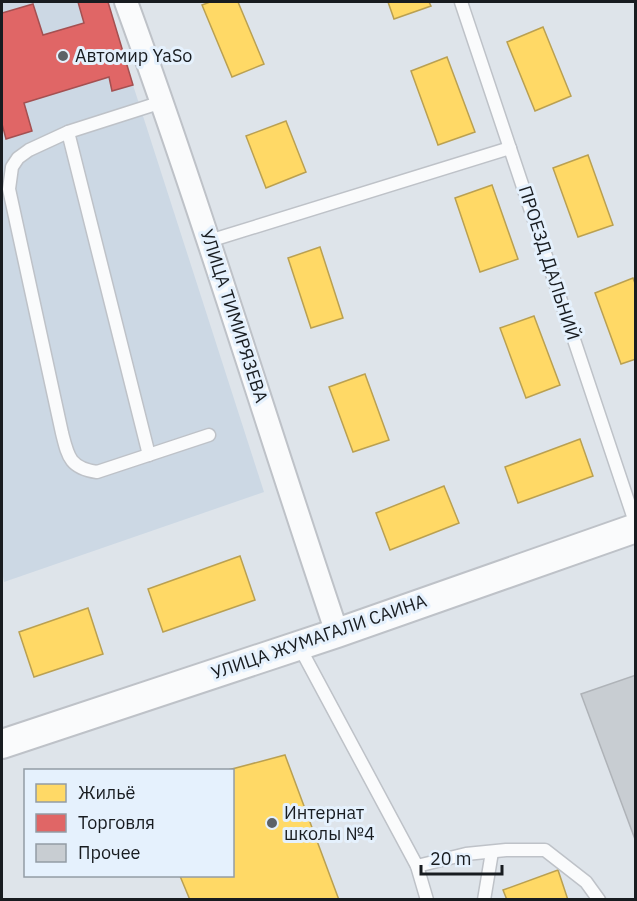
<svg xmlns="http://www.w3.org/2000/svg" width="637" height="901" font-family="'IBM Plex Sans',sans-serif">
  <rect width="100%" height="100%" fill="#dee4ea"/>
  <path fill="#ccd8e4" d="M2,2H108L133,85L264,492L4,582L2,571Z"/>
  <g fill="#ffd966" stroke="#baa051" stroke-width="1.5">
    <path d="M210,2H238L264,64L232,77L202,5Z"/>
    <path d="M388,2H429L431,6L394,19Z"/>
    <path d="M543,27L571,96L535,111L507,42Z"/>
    <path d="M447,57L475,132L438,145L411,71Z"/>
    <path d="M286,121L306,172L266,188L246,136Z"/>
    <path d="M588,155L613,225L578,237L553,168Z"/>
    <path d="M492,185L518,259L480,272L455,198Z"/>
    <path d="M320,247L343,318L311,328L288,258Z"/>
    <path d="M633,278L636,286V359L621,364L595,293Z"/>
    <path d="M534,316L560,385L526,398L500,328Z"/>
    <path d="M365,374L389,440L353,452L329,387Z"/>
    <path d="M580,439L593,476L518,503L505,467Z"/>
    <path d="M444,486L459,523L390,550L376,513Z"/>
    <path d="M240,556L255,600L163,632L148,589Z"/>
    <path d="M88,608L103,654L34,677L19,632Z"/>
    <path d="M285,755L339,900H190L180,876H232V770H228Z"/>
    <path d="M558,870L568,900H507L503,890Z"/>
  </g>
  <path fill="#e06666" stroke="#a45051" stroke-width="1.5" d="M78,2H108L133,85L112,91L109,77L24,103L32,131L6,139L2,124V13L33,4L43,35L84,23Z"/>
  <path fill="#c8cdd2" stroke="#afb3b8" stroke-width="1.5" d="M636,675V842L581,694Z"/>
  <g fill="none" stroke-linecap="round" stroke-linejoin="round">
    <g stroke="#bec2c8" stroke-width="15">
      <g id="service">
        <path d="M461,2L636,525"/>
        <path d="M162,102L68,132L29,150L18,158L12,167L9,189L62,433C68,457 70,468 97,472L209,435"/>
        <path d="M68,132L149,455"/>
        <path d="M209,241L510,148"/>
        <path d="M299,646L417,866L427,900"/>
        <path d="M417,866L466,854L506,850H545L586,882L599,900"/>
        <path d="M484,900L492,852"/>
      </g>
    </g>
    <g stroke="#bec2c8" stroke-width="26">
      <path id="minor" d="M126,2C202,210 266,423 337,633"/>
    </g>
    <g stroke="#bec2c8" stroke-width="32">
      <path id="tertiary" d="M2,744L337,633L636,528"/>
    </g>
    <use href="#service" stroke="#fafbfc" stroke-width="12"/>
    <use href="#minor" stroke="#fafbfc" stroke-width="22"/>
    <use href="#tertiary" stroke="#fafbfc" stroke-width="28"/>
  </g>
  <g fill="#5d6267" stroke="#e5f1fd" stroke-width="2">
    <circle cx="63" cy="56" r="6"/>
    <circle cx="272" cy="823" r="6"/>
  </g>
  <g text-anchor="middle" stroke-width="6" stroke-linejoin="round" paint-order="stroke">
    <g font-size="18" fill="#181c20" stroke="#e5f1fd" text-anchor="start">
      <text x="75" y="62">Автомир YaSo</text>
      <text x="284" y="819">Интернат<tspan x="284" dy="21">школы №4</tspan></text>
    </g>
    <g font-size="18" fill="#181c20" stroke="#e5f1fd">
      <text transform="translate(549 263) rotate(72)" y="6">ПРОЕЗД ДАЛЬНИЙ</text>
      <text transform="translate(234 316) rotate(72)" y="6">УЛИЦА ТИМИРЯЗЕВА</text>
      <text transform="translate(319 637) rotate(-19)" y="6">УЛИЦА ЖУМАГАЛИ САИНА</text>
    </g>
  </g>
  <rect width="637" height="901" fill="none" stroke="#181c20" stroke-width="6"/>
  <rect x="24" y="769" width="210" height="108" fill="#e5f1fd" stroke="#939ca5" stroke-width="1.5"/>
  <rect x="36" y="784" width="30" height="18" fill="#ffd966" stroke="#939ca5" stroke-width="1.5"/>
  <text x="78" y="799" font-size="18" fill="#181c20">Жильё</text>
  <rect x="36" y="814" width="30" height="18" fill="#e06666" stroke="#939ca5" stroke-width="1.5"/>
  <text x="78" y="829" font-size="18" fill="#181c20">Торговля</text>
  <rect x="36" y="844" width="30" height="18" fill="#c8cdd2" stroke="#939ca5" stroke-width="1.5"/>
  <text x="78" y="859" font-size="18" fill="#181c20">Прочее</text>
  <path d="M421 865v9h81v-9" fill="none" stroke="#181c20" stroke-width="3"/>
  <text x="430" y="865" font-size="18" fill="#181c20" stroke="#e5f1fd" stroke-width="4.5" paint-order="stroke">20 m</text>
</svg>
